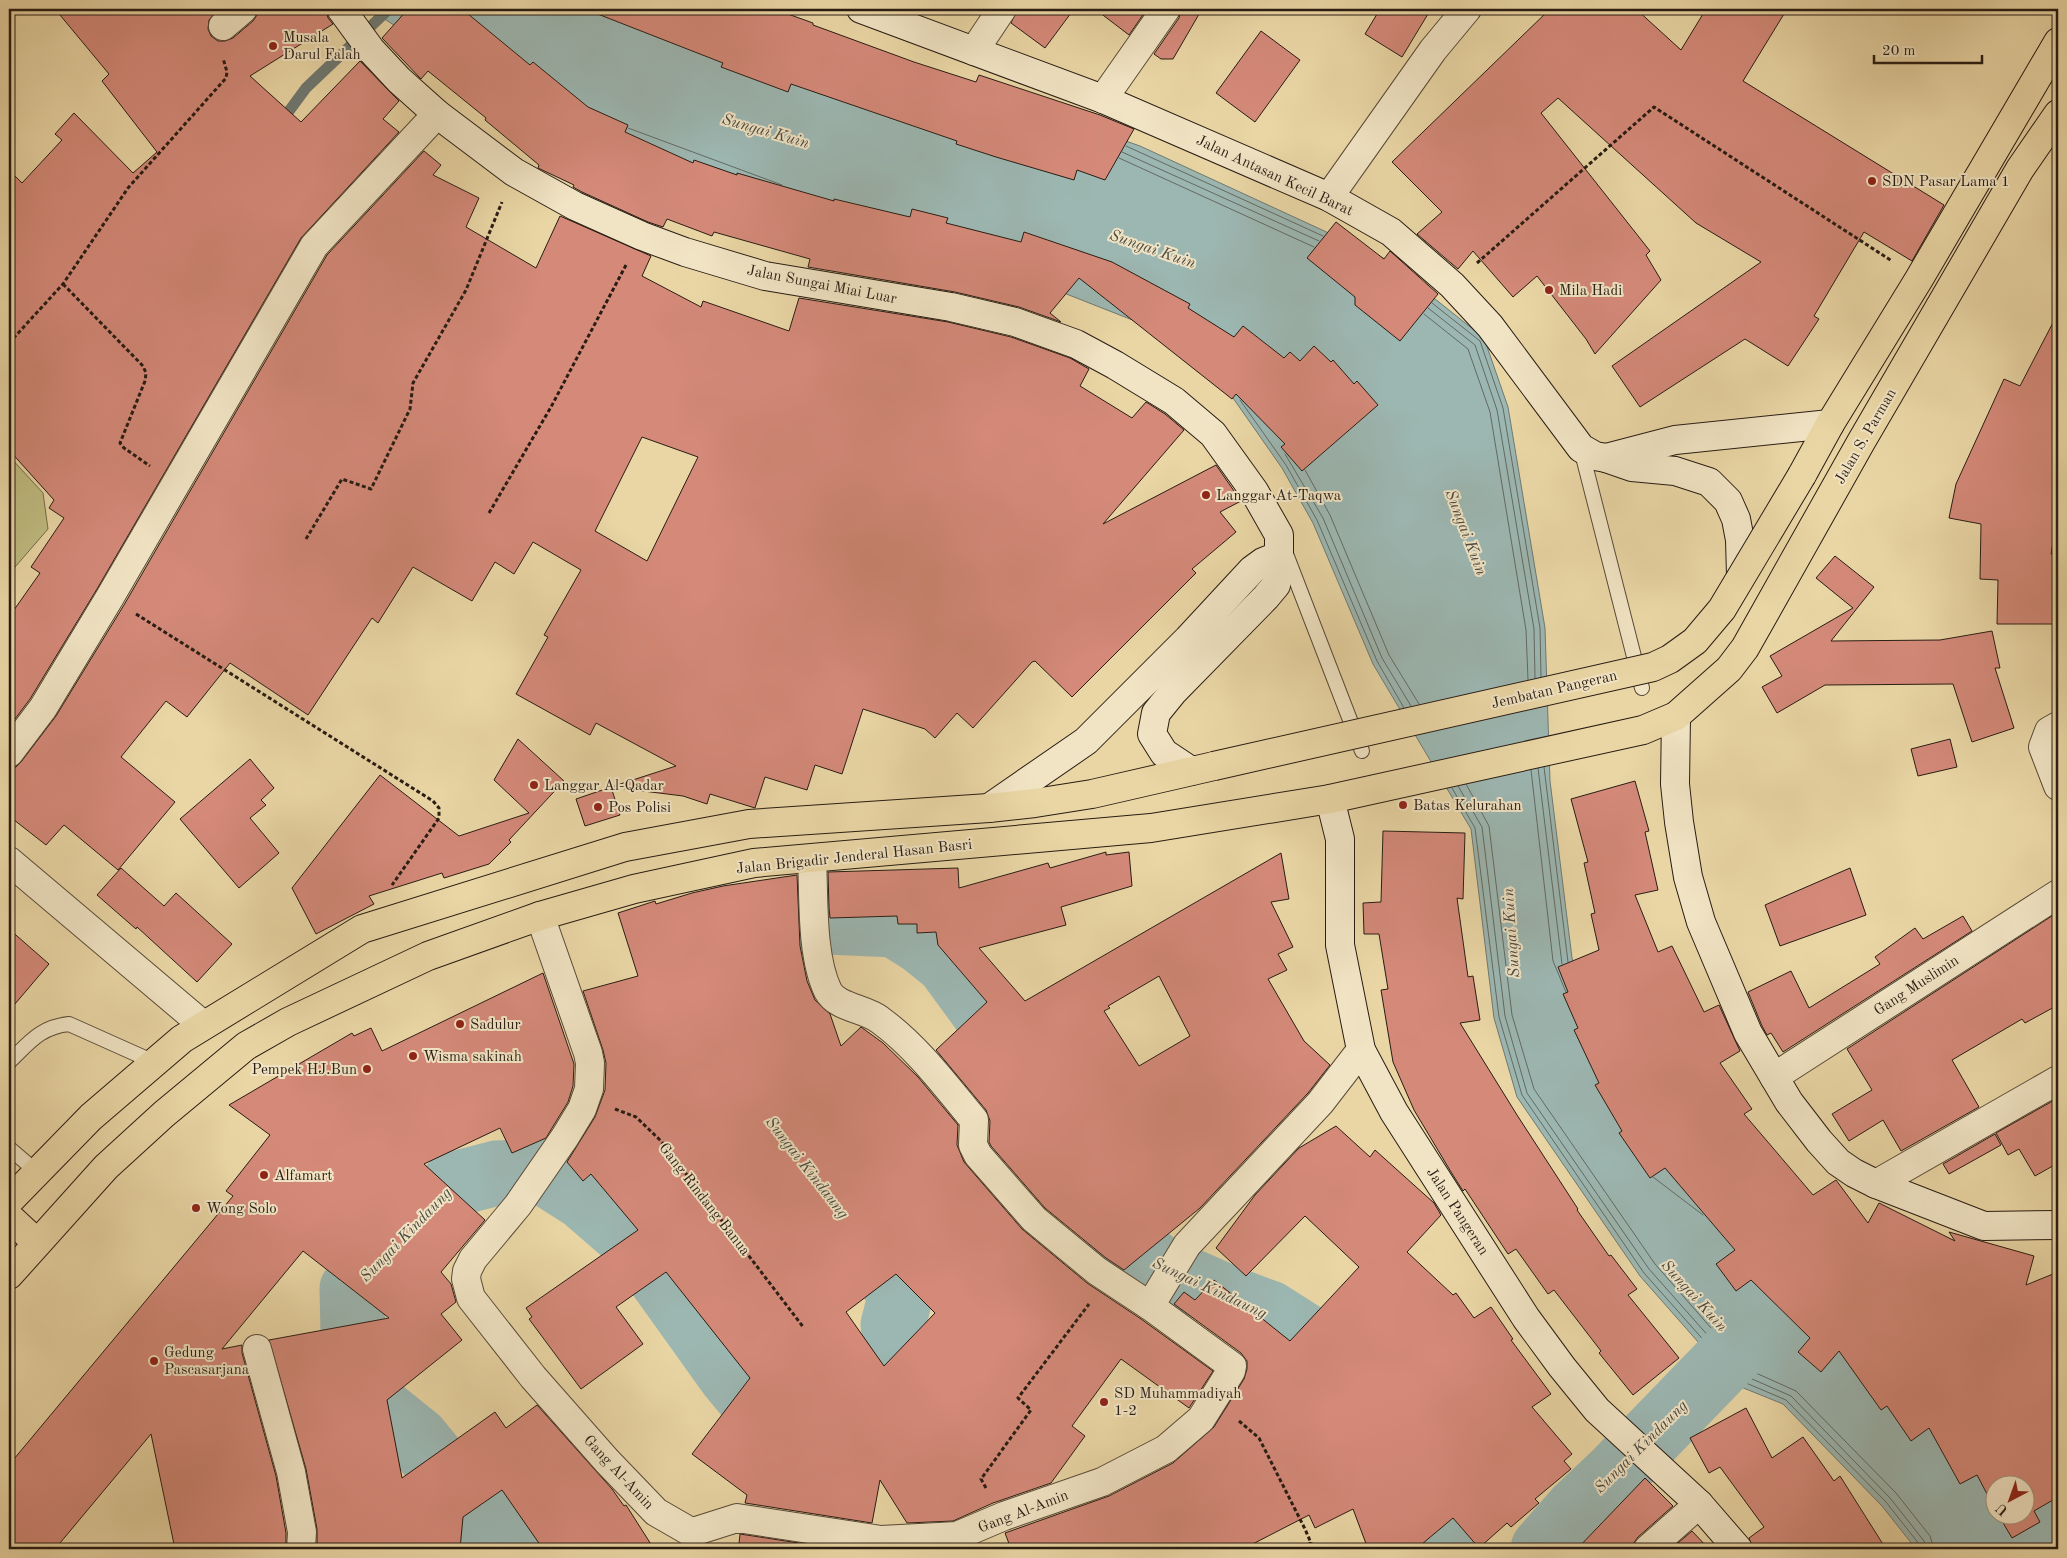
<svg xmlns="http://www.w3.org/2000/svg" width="2067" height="1558" font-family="'Old Standard TT',serif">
  <rect width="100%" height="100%" fill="#ead6a5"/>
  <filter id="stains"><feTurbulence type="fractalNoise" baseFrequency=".004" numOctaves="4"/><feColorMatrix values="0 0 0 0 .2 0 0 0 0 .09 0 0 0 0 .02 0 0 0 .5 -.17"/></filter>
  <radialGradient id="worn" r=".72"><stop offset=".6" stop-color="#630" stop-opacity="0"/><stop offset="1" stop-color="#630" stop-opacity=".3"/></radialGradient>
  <path fill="#bfbc81" stroke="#746c4a" d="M9,456L43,493L48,529L9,574Z"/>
  <path fill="#9cb7b2" stroke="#6e7972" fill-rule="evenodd" d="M376,9H752L1140,146L1385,259L1484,338L1508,407L1545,628L1550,781L1572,958L1655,1155L1994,1447L2058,1474V1549H1916L1882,1506L1783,1404L1736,1385L1640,1276L1517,1097L1494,1018L1471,829L1373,664L1313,523L1282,468L1219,378L1168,334L1041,284L803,212L460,68L383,18ZM1994,1486H2024V1516H1994Z"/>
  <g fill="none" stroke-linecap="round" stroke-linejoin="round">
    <g stroke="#626a62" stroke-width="1">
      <path d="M628,128L782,185"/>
      <path d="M1126,146L1323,236"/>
      <path d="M1122,152L1319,241"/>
      <path d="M1119,158L1314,247"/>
      <path d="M1432,303L1480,341L1503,408L1540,628L1541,677"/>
      <path d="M1428,308L1475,345L1497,410L1534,629L1535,678"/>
      <path d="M1424,314L1468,349L1490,412L1526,630L1528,680"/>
      <path d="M1240,400L1286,465L1317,520L1377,661L1404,708"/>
      <path d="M1285,454L1323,518L1382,658L1411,706"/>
      <path d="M1305,470L1330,515L1389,655L1419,704"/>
      <path d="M1544,767L1568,962"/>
      <path d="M1538,768L1562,964"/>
      <path d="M1531,770L1553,961L1566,992"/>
      <path d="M1466,784L1489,826L1512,1015L1534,1089L1655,1264L1747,1369L1796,1391L1896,1493L1930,1536L1934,1549"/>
      <path d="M1458,786L1482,827L1505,1016L1527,1093L1649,1269L1743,1375L1791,1396L1890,1498L1924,1541L1926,1549"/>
      <path d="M1452,788L1475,828L1499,1017L1522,1095L1644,1273L1739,1380L1786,1400L1886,1502L1919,1544L1920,1549"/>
      <path d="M1653,1177L1703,1215"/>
    </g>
    <path stroke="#6e7972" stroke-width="11" d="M281,122L306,88L389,9"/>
    <g stroke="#9cb7b2" stroke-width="65">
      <path d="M712,946L728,939L770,928L805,921L895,925L922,942L948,963L1034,1081"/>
      <path d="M1087,1186L1127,1244L1161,1268L1229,1298L1269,1313L1335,1355L1368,1389L1399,1477L1430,1539L1446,1549"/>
      <path d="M516,1549L473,1508L417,1439L361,1394L353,1331L352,1289L426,1209L454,1184L497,1173L542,1171L583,1197L635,1242L731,1376L776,1430L811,1440L893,1399L913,1368L893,1325L901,1294L837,1205"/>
      <path d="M1543,1549L1578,1509L1615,1474L1740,1345"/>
    </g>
  </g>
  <g fill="#d48979" stroke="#281c13" fill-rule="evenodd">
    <path d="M55,9H219L209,20L208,29L211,36L218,41H225L233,38L253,21L257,15L258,9H326L328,18L333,24L250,76L301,122L360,61L399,101L383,119L399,132L301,238L97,589L30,699L9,727V617L40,573L31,567L64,518L49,508L54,500L9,450V170L22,183L62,140L55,134L74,113L133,173L157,152L102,81L109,74Z"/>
    <path d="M408,9H462L530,65L533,62L588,107L628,125L625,132L693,163L694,160L737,175V173L834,201V199L910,217L912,209L948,218L946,223L1021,242L1024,232L1112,262L1190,304L1188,308L1234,337L1243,326L1284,358L1290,352L1300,361L1314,346L1331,362L1333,360L1354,384L1357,381L1378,405L1302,471L1281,447L1285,444L1236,394L1232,399L1079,278L1050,313L1061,322L1019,307L955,292L808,267L810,259L714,232L712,236L667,219L663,227L648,222L582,192L573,187L574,185L538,168L539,165L485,120L486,118L428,71L421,79L382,38Z"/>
    <path d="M590,9H774L813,23V25L914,62L976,82L979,75L1100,115L1134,129L1105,180L1077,170L1074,180L996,157L956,144L957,141L791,84L788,92L721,67L723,63L590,11Z"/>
    <path d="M1017,9H1074L1045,48L1011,23Z"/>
    <path d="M1095,9H1147L1129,35Z"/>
    <path d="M1181,9H1202L1173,59H1161L1154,54L1179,18Z"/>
    <path d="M1380,9H1431L1402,57L1365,34Z"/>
    <path d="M1550,9H1636L1681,50L1706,9H1787L1743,81L1944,205L1912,261L1864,232L1814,316L1819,319L1788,366L1745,339L1640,407L1612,366L1761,262L1696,223L1558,98L1541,113L1650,251L1646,255L1661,280L1595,354L1586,339L1537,276L1513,297L1473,251L1458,269L1417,234L1442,212L1392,162Z"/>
    <path d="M1261,31L1300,60L1255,122L1216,93Z"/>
    <path d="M424,151L441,165L433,175L479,198L466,227L536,268L560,216L651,256L642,276L701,307L703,301L789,331L799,298L948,322L1011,337L1070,358L1089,369L1080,386L1132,418L1146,402L1165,414L1184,430L1103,524L1216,465L1241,501L1220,512L1236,532L1192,569L1196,573L1072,697L1035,661L1032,662L973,728L957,713L935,738L925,729L863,709L842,774L815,765L807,790L765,777L755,808L710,794L707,804L683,796L611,787L676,766L596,723L590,735L516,694L548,637L544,635L581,570L533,542L514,574L495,562L472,601L413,567L378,623L372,618L308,715L230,663L187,717L166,701L121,757L175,802L118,870L64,825L46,845L9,816V768L16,767L21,762L56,716L124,605L327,255ZM642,437L698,457L647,561L595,531Z"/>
    <path d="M1336,222L1384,259L1390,251L1438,294L1400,341L1355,305V297L1307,258Z"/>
    <path d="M2058,313V515L2051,554H2058V624H1997L1998,580L1980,579L1981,524L1949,518L1956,484L2004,379L2020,386Z"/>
    <path d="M1835,556L1874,587L1831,641L1940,640L1992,631L2000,668H1995L2014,728L1972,742L1953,684L1825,685L1777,713L1762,687L1782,676L1770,656L1853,608L1816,578Z"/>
    <path d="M518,739L564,781L509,840L511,842L489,864L444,878L442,873L369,896L374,904L316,934L292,888L380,775L459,836L529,813L494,780Z"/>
    <path d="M1950,739L1957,767L1918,776L1911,749Z"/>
    <path d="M250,759L274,788L261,800L266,805L250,818L279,853L239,888L180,819Z"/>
    <path d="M1635,781L1649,831L1645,832L1658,890L1635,895L1658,952L1672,946L1704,1012L1719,1005L1740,1051L1720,1063L1752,1109L1744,1114L1813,1195L1836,1180L1868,1223L1879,1203L1955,1241L1949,1232L2034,1256L2026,1285L2058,1272V1497L2034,1511L2040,1522L2012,1538L1999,1516H2024V1486H1994V1507L1977,1475L1960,1484L1929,1428L1911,1441L1887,1406L1881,1410L1839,1351L1821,1372L1798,1352L1810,1338L1751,1280L1736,1291L1716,1264L1735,1250L1665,1168L1650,1178L1619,1133L1622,1131L1595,1085L1599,1083L1574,1030L1578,1028L1563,994L1568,992L1558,967L1599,950L1591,914L1595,913L1584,863L1588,862L1571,799Z"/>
    <path d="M611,787L620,815L585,826L576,799Z"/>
    <path d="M1383,831L1465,833L1463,899L1457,898L1468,977L1473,976L1480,1020L1460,1023L1517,1115L1578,1209L1577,1210L1609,1256L1611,1255L1637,1289L1628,1295L1679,1358L1633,1395L1599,1353L1601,1351L1554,1290L1548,1294L1516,1249L1508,1254L1465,1189L1463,1191L1451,1172L1414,1110L1393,1062L1381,990L1388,989L1379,934H1364L1363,903L1381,902Z"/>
    <path d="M1106,852V855L1129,852L1132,886L1061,907L1066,925L979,948L1025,1001L1281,853L1289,899L1271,902L1293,947L1278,954L1287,970L1268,979L1304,1041L1330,1065L1308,1093L1200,1208L1124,1270L1106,1258L1045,1208L991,1146L989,1142L990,1121L986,1110L936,1050L987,1002L938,945L936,932L917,933V924H898L897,916L830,918L829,908L828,872L958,868L959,888L1048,863L1050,868ZM1159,976L1190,1036L1139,1066L1104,1011L1110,1008L1108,1006Z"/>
    <path d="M121,868L164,906L176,893L232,944L197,982L137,927L136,929L97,895Z"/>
    <path d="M1850,868L1866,915L1780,946L1765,905Z"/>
    <path d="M797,875L800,946L807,981L815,1000L830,1014L841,1046L861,1027L883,1043L918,1077L958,1125L957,1145L964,1162L1022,1229L1087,1283L1141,1319L1213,1371L1189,1408L1121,1359L1072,1426L1085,1436L1051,1483L993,1503L953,1521L907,1523L880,1480L872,1523L745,1503L747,1495L692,1454L750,1378L666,1272L616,1307L643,1344L581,1389L529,1319L532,1317L526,1308L638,1230L591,1174L583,1181L567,1162L595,1117L605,1090L606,1063L603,1050L583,991L638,976L618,913L655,901L656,904L692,893L723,886ZM896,1274L935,1313L884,1366L846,1312Z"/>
    <path d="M2058,912V1005L2025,1023L2022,1019L1952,1060L1979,1107L1901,1151L1883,1120L1849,1141L1832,1114L1872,1090L1847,1049Z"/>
    <path d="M1963,916L1972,931L1783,1052L1771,1033L1767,1035L1762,1026L1748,992L1791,971L1809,1008L1880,964L1875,957L1915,928L1923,939Z"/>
    <path d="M9,929L49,964L9,1011Z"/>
    <path d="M543,973L574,1064L573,1086L568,1102L552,1128L546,1138L512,1153L500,1128L424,1164L485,1220L441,1272L451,1284L456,1302L441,1314L462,1340L387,1400L402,1478L495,1412L506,1428L537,1405L612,1489L624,1506L626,1505L654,1549H543L502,1490L463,1517L460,1549H317V1529L306,1469L269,1340L389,1318L303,1251L222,1349L242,1345V1353L276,1476L286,1533V1549H175L151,1434L55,1549H9V1465L233,1196L226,1191L270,1135L229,1105L352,1033L354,1036L371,1028L382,1051Z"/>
    <path d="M2058,1098V1163L2035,1176L2019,1149L2008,1155L1996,1133Z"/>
    <path d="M1336,1126L1370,1157L1375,1150L1434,1203L1441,1215L1407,1252L1453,1295L1456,1293L1474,1318L1491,1307L1513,1339L1511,1340L1551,1394L1532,1407L1572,1454L1564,1461L1571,1469L1535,1499L1539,1503L1511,1527L1507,1523L1479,1548L1453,1518L1416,1549H1368L1353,1509L1315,1528L1309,1515L1243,1549H1011L1005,1533L1109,1496L1173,1463L1214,1427L1244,1379L1247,1369V1361L1241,1353L1174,1304L1184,1292L1195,1300L1214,1280L1290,1341L1359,1267L1305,1216L1246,1276L1216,1248L1255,1195L1299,1148Z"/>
    <path d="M1995,1134L2001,1145L1949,1174L1943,1164Z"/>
    <path d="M1746,1408L1772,1458L1803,1437L1834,1481L1840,1476L1886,1549H1753L1749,1538L1764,1527L1720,1467L1709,1473L1690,1438Z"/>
    <path d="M1645,1478L1673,1506L1638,1537L1633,1544V1549H1577Z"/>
    <path d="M1692,1531L1709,1549H1671Z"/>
    <path d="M740,1534L838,1549H742L743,1544H739Z"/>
  </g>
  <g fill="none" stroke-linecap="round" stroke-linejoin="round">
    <g stroke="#584a38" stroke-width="16">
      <g id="lane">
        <path d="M1581,449L1642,688"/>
        <path d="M1286,554L1362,751"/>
        <path d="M9,1062C29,1043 40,1027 69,1024L154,1062"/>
        <path d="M9,1148L37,1172"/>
      </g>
    </g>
    <g stroke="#584a38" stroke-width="30">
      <g id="street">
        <path d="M223,26L243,9"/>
        <path d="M974,51L1002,9"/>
        <path d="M1103,99L1166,9"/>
        <path d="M1329,197L1433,50L1467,9"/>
        <path d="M2058,726L2049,731L2043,747L2058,786"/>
        <path d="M9,753L43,708L110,597L314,246L437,114"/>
        <path d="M812,859C814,898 811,956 828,991C837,1008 865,1008 880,1020C917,1047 945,1085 974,1120L973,1145L978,1155L1034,1219L1097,1271L1150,1306"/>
        <path d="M9,861L203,1025"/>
        <path d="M540,916L588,1053L590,1063L589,1089L582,1109L565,1137L518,1205L473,1259L467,1271L466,1279L471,1298L533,1377L607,1461L656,1512L689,1531H696L737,1518L881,1540L957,1536L1004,1516L1102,1482L1166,1449L1201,1419L1231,1371L1232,1366L1150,1306L1187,1245L1320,1103L1361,1050"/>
        <path d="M1774,1077L2058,894"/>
        <path d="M1876,1184L2058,1080"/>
        <path d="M257,1349L291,1472L302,1532L301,1549"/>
        <path d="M1648,1549L1699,1504"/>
      </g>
    </g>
    <g stroke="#281c13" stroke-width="30">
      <g id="secondary">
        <path d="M341,9L371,50L399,80L437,114L514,172L575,206L642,236L685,252L765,276L951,307L1015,322L1076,344L1115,365L1174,401L1213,434L1254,491L1279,535V572L1276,585L1266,597L1173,692L1156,713L1152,734L1164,753L1191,771"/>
        <path d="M861,9L1103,99L1329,197L1391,232L1452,285L1490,326L1581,448L1595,456L1606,458L1632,467L1675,471L1709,482L1728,501L1736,519L1740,540L1741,575"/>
        <path d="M1606,458L1675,440L1830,424"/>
        <path d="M1676,716L1675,784L1679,822L1688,877L1701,922L1748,1033L1789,1102L1819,1141L1838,1162L1854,1173L1876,1184L1984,1226L2058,1225"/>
        <path d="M1330,799L1340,839V945L1361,1050L1394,1112L1526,1318L1562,1367L1597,1410L1699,1504L1738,1549"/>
        <path d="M989,808L1086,741L1188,639L1252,570L1263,562L1278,556"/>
      </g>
    </g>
    <g stroke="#281c13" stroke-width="30">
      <g id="highway">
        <path d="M1802,475L1830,424L1919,279L2058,42"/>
        <path d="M9,1201L91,1117L182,1039L362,929L625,847L749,824L989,808L1035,803L1092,794L1214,766"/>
        <path d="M9,1217L37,1243"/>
        <path d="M9,1275L106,1167L164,1114L246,1046L288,1022L428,956L540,916L634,889L754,863L1151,828L1330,799L1643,730L1676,716L1729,669L1745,648L1861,442L2020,169L2058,114"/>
      </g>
    </g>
    <g stroke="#281c13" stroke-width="3" stroke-dasharray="4 2.5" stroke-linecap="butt">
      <path d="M1477,263L1654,107L1892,261"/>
      <path d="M63,284L143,366L146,373L145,381L120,443L124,448L150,466"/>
      <path d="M9,343L63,284L128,188L226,78L227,72L223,58"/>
      <path d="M489,513L551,407L626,265"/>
      <path d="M306,539L342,479L371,489L410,409L413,383L466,290L502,202"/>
      <path d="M136,614L433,801L439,808V818L392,885"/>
      <path d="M615,1109L636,1117L661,1141L804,1328"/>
      <path d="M1239,1421L1259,1438L1305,1529L1311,1543L1299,1549"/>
      <path d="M986,1488L981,1479L1031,1410L1018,1398L1089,1304"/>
    </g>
    <use href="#lane" stroke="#f1e4c4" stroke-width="14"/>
    <use href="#street" stroke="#f1e4c4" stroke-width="28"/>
    <use href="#secondary" stroke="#f1e4c4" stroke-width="28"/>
    <use href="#highway" stroke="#ead6a5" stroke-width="28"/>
    <g stroke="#281c13" stroke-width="30" stroke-linecap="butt">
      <path id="highway-bridge" d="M1214,766L1653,667L1670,659L1695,641L1722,609L1802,475"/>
    </g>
    <use href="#highway-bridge" stroke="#ead6a5" stroke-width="28"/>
  </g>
  <g fill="#8f2418" stroke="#f1e4c4" stroke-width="2">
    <circle cx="273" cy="46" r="5"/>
    <circle cx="1872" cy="181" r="5"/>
    <circle cx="1549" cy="290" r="5"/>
    <circle cx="1206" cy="495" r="5"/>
    <circle cx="534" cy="785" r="5"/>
    <circle cx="1403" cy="805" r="5"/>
    <circle cx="598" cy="807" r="5"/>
    <circle cx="460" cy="1024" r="5"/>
    <circle cx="413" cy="1056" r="5"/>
    <circle cx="367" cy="1069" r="5"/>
    <circle cx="264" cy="1175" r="5"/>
    <circle cx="196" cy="1208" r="5"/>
    <circle cx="154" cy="1361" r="5"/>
    <circle cx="1104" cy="1402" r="5"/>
  </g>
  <g text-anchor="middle" stroke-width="4" stroke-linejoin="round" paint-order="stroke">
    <g font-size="15" fill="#281c13" stroke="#f1e4c4" text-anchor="start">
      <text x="283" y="42">Musala<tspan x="283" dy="17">Darul Falah</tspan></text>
      <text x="1882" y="186">SDN Pasar Lama 1</text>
      <text x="1559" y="295">Mila Hadi</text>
      <text x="1216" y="500">Langgar At-Taqwa</text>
      <text x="544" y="790">Langgar Al-Qadar</text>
      <text x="1413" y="810">Batas Kelurahan</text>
      <text x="608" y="812">Pos Polisi</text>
      <text x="470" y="1029">Sadulur</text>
      <text x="423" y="1061">Wisma sakinah</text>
      <text x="357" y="1074" text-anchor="end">Pempek HJ.Bun</text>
      <text x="274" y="1180">Alfamart</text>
      <text x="206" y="1213">Wong Solo</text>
      <text x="164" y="1357">Gedung<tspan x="164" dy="17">Pascasarjana</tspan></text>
      <text x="1114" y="1398">SD Muhammadiyah<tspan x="1114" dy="17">1-2</tspan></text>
    </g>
    <g font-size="15" fill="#281c13" stroke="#f1e4c4">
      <text transform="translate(1275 175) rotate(25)" y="5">Jalan Antasan Kecil Barat</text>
      <text transform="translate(822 284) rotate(11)" y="5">Jalan Sungai Miai Luar</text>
      <text transform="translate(1865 436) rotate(-60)" y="5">Jalan S. Parman</text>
      <text transform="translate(1554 689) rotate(-13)" y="5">Jembatan Pangeran</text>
      <text transform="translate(854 856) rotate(-6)" y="5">Jalan Brigadir Jenderal Hasan Basri</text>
      <text transform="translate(1916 985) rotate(-33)" y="5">Gang Muslimin</text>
      <text transform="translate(705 1199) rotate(52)" y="5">Gang Rindang Banua</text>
      <text transform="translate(1458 1211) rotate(57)" y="5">Jalan Pangeran</text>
      <text transform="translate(619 1472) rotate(47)" y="5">Gang Al-Amin</text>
      <text transform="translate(1023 1511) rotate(-21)" y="5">Gang Al-Amin</text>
    </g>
    <g font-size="16" font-style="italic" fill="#4b4a43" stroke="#f1e4c4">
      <text transform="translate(766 130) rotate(16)" y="6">Sungai Kuin</text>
      <text transform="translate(1153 248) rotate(19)" y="6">Sungai Kuin</text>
      <text transform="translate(1467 532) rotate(69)" y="6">Sungai Kuin</text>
      <text transform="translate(1510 933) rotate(-94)" y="6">Sungai Kuin</text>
      <text transform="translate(808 1167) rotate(52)" y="6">Sungai Kindaung</text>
      <text transform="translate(405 1234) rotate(-46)" y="6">Sungai Kindaung</text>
      <text transform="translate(1210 1287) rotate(25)" y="6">Sungai Kindaung</text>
      <text transform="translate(1695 1295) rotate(48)" y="6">Sungai Kuin</text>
      <text transform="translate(1640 1446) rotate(-45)" y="6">Sungai Kindaung</text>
    </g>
  </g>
  <rect width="2067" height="1558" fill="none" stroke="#ead6a5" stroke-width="30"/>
  <rect x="10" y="10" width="2047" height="1538" fill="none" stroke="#281c13" stroke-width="2.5"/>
  <rect x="15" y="15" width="2037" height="1528" fill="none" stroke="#281c13"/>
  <g transform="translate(2010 1500) rotate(221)"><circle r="24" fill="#f1e4c4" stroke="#a1947d"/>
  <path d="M0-4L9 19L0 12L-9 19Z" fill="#8f2418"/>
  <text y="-8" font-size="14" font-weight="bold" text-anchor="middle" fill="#281c13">U</text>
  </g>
  <path d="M1874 55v8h108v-8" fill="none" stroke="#281c13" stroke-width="2.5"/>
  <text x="1882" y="55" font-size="15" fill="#281c13" stroke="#f1e4c4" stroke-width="4" paint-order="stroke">20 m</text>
  <rect width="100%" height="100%" filter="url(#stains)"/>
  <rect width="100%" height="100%" fill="url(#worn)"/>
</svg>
